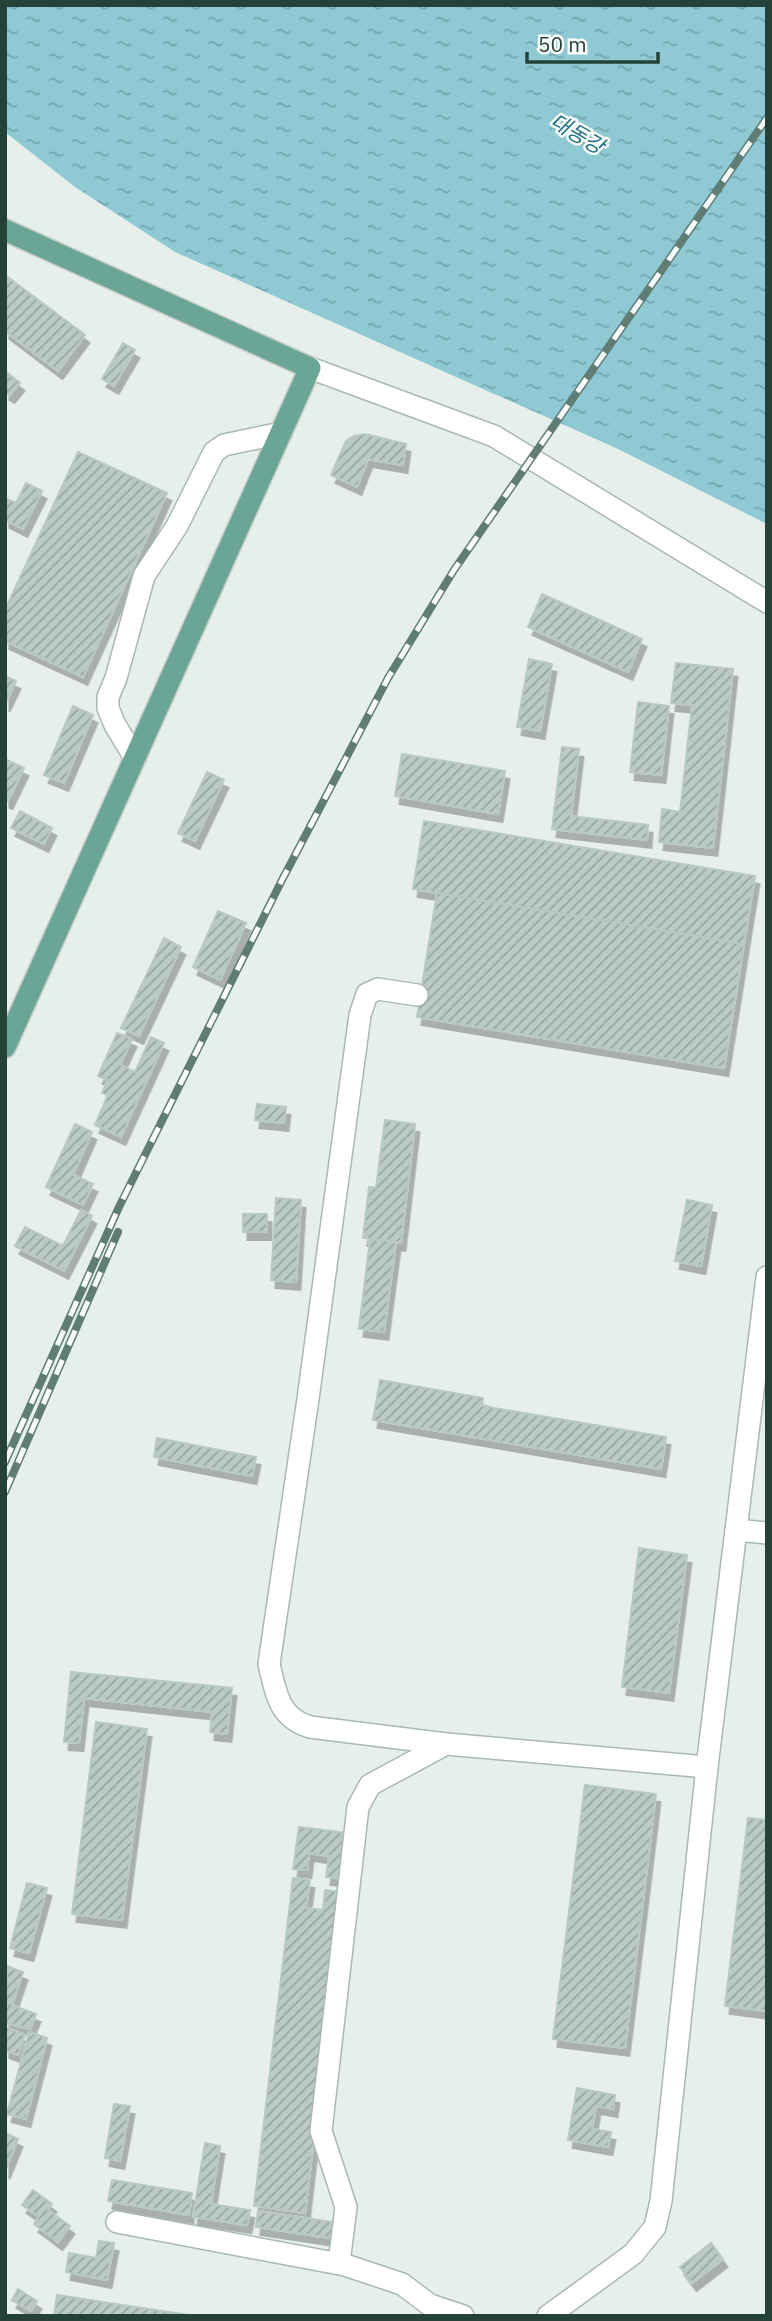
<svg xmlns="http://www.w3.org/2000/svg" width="772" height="2321" font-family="'IBM Plex Sans','Noto Sans KR',sans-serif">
  <defs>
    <pattern id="water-ripples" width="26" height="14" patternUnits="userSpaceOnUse" patternTransform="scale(1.75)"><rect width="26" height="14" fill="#8ec9d4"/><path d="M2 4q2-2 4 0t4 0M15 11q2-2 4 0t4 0" fill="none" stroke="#74a5ad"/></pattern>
    <pattern id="building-hatch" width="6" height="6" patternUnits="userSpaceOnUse" patternTransform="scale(1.75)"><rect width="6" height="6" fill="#bbcac4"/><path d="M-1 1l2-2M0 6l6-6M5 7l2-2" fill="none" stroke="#98a6a0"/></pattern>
    <filter id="shadow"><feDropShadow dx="4.5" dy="8" stdDeviation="0" flood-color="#0004"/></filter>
  </defs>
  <rect width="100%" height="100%" fill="#e6efeb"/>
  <path fill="url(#water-ripples)" d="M5,5H767V524L616,448L175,252L75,187L5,132Z"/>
  <g fill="url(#building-hatch)" stroke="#b8c9c2" stroke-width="2" filter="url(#shadow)">
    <path d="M5,275L85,335L58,371L5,331Z"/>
    <path d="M123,343L135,350L114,386L102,379Z"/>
    <path d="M5,371L20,383L10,395L5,392Z"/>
    <path d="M365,434L406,444L403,465L368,459L357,487L331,475L346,441L354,436Z"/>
    <path d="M78,452L167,493L83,677L5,641V610Z"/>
    <path d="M26,483L42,491L23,529L5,520V498L16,503Z"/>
    <path d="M542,594L642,639L628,672L528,627Z"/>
    <path d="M529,659L552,664L540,731L517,727Z"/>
    <path d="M676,663L733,669L713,848L659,842L662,809L680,812L692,705L671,703Z"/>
    <path d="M5,676L16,681L5,704Z"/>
    <path d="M638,702L669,706L661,775L630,772Z"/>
    <path d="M73,706L93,715L64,783L44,775Z"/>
    <path d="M562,747L579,749L571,816L648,825L647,840L552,829Z"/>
    <path d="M402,754L505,771L498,814L395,796Z"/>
    <path d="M5,759L24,768L8,801L5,800Z"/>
    <path d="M207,772L224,780L195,841L178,833Z"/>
    <path d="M20,811L52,828L44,844L11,828Z"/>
    <path d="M424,821L755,876L744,944L413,889Z"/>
    <path d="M437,893L744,944L724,1068L417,1017Z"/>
    <path d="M218,911L246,923L220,980L193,967Z"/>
    <path d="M164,938L181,947L139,1036L121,1028Z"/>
    <path d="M117,1033L132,1039L120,1065L135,1072L151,1037L164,1043L121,1137L95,1125L108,1095L102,1093L108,1080L98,1076Z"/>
    <path d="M257,1104L286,1107L284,1123L255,1120Z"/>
    <path d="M385,1120L415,1124L401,1243L363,1238L369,1187L376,1188Z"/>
    <path d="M75,1124L92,1132L73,1175L93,1184L83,1205L46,1187Z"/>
    <path d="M276,1198L301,1200L296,1282L271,1280Z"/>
    <path d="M687,1200L712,1205L701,1266L675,1261Z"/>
    <path d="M81,1210L92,1216L64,1271L15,1246L25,1227L63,1246Z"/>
    <rect x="243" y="1214" width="24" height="18"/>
    <path d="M370,1239L396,1242L384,1332L359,1329Z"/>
    <path d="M380,1380L483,1398L482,1406L666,1437L661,1469L373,1420Z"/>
    <path d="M157,1438L256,1457L252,1476L154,1457Z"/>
    <path d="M639,1548L687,1555L669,1693L622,1687Z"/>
    <path d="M71,1672L232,1688L227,1734L210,1732L212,1712L84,1698L79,1743L64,1742Z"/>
    <path d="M96,1722L147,1729L122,1920L72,1914Z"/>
    <path d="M585,1785L656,1794L625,2048L553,2039Z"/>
    <path d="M748,1818L767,1820V2011L725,2006Z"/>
    <path d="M299,1827L348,1833L342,1879L326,1877L329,1856L309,1853L307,1870L293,1869Z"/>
    <path d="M293,1878L310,1880L306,1908L323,1910L325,1890L343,1892L305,2213L254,2206Z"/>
    <path d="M27,1883L47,1888L29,1953L10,1948Z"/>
    <path d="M7,1966L23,1972L12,2005L36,2014L30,2029L5,2023Z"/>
    <path d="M5,2027L25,2035L18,2055L5,2050Z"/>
    <path d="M29,2032L47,2038L26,2119L7,2114Z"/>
    <path d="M577,2088L615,2095L613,2109L596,2106L592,2129L611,2132L608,2147L568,2140Z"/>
    <path d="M114,2104L130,2106L120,2161L105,2158Z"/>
    <path d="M5,2133L18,2139L5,2171Z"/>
    <path d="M205,2143L220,2146L211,2204L250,2210L247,2225L193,2217Z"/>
    <path d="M112,2180L192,2193L189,2215L108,2201Z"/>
    <path d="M33,2190L52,2204L48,2210L70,2226L58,2242L34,2224L39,2217L22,2205Z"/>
    <path d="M258,2211L339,2223L337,2239L256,2227Z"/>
    <path d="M99,2241L114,2243L107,2280L66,2272L69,2253L96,2258Z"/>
    <path d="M711,2243L723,2259L692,2283L680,2267Z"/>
    <path d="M18,2289L37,2301L31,2311L12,2300Z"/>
    <path d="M57,2295L195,2316H54Z"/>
  </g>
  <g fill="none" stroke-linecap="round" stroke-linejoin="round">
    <g stroke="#a8b8b2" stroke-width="24">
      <g id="minor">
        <path d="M310,368L494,436L767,602"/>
        <path d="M135,758L115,725L108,708V697L116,678L144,576L177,526L214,452L224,445L281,433"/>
        <path d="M417,995L378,989L367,994L360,1015L308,1399L269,1664C276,1693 278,1717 310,1727L446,1744L707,1767"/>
        <path d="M736,1530L767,1533"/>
        <path d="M117,2222L345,2265L402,2284L430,2305L463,2316"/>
        <path d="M339,2263L346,2207L321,2131L358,1807L370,1785L446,1744"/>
        <path d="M548,2316L633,2254L655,2227L661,2201L707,1767L767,1277"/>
      </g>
    </g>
    <g stroke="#c2cac8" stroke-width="24">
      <path id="major" d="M5,230L310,368L5,1047"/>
    </g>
    <use href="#minor" stroke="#fff" stroke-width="21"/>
    <use href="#major" stroke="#6aa596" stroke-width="21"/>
    <g stroke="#5f7d75" stroke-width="8">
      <g id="rail">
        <path d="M5,1462L119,1207L282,880L388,678L454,570L767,118"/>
        <path d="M5,1492L118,1232"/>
      </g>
    </g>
    <use href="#rail" stroke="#f7fbf9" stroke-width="5" stroke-dasharray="16" stroke-linecap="butt"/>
  </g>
  <g text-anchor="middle" stroke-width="5" stroke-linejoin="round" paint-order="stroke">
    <g font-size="21" font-style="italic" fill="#1c6f80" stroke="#f7fbf9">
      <text transform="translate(577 134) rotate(30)" y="7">대동강</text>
    </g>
  </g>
  <rect width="772" height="2321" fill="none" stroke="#24423a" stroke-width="14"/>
  <path d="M527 52v10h131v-10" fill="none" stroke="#24423a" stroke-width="3.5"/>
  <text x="538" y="52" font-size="21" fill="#24423a" stroke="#f7fbf9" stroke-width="5" paint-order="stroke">50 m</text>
</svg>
